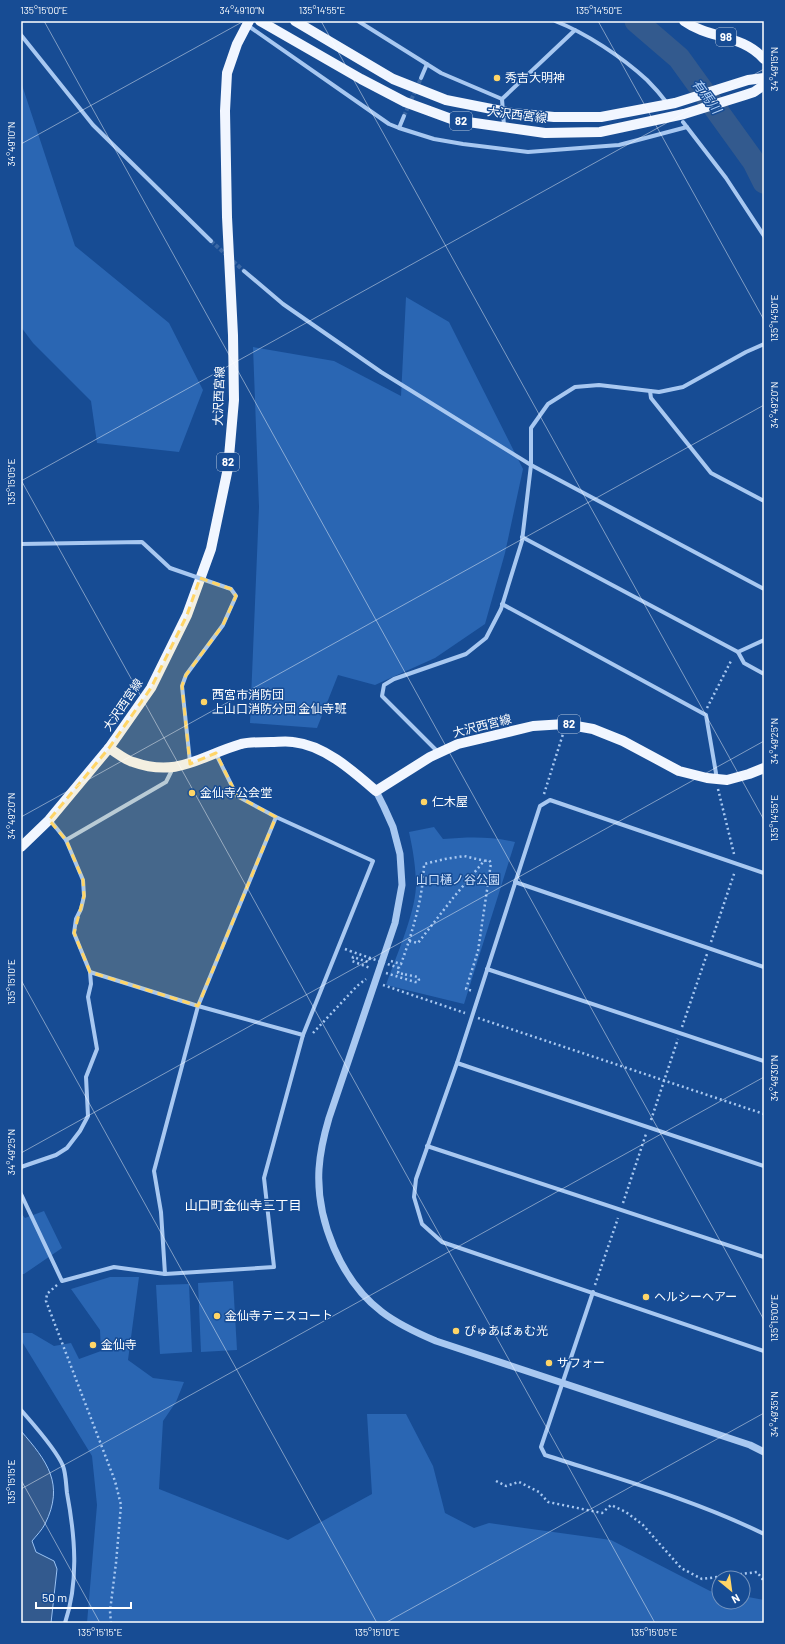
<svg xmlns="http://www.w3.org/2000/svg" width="785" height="1644" font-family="Barlow,'Noto Sans JP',sans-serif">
  <rect width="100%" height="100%" fill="#174c94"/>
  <g fill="#2a66b3">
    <path d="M21,82L75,246L169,323L203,390L179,452L97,443L91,401L33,343L21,327Z"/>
    <path d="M406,297L449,322L523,469L505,553L485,624L435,658L375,685L338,675L317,728L250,723L259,507L253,347L334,361L401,396Z"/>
    <path d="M434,827L443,839C468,837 490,836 515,842L464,1004L386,985C396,956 414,917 416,887C416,868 413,850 409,832Z"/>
    <path d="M44,1211L62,1248L24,1274H21V1213L25,1218Z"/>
    <path d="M110,1277H139L128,1360L153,1378L184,1382L176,1402L163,1421L159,1489L288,1540L372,1494L367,1414H406L433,1466L445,1513L474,1528L489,1523L611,1540L710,1591L719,1593V1602H743V1596L764,1600V1623H87L97,1505L92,1456L21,1340V1333H32L54,1346L71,1343L79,1359L101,1351L100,1330L71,1289Z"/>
    <path d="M233,1281L237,1350L201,1352L198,1283Z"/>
    <path d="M189,1284L192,1352L160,1354L156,1285Z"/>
  </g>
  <path fill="#335a8e" stroke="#9ac2f3" d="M21,1431C47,1461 65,1484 45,1524C42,1530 36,1536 32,1541L36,1552L54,1561L57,1569L51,1623H21Z"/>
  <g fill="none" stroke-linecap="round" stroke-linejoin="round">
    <path stroke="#335a8e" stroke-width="23" d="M636,21L679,58L754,162L764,182"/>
    <g stroke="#3a67a4" stroke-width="4" stroke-dasharray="4 2" stroke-linecap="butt">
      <path d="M404,116L421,78"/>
      <path d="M211,241L244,271"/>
    </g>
    <g stroke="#a8c8f1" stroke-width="2.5" stroke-dasharray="2 3" stroke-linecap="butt">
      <path d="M707,708L732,659"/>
      <path d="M718,789L734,854"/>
      <path d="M544,794L563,734"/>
      <path d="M409,941C417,914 423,893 424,864L445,859L464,856L485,861"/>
      <path d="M711,942L735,871"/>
      <path d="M345,949L350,951"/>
      <path d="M370,958L368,962L353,957L352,961L370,968"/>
      <path d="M391,961L401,964L409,941L418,943L453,898L484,861L489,860L491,863L478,951L466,989L473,991"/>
      <path d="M386,973L415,982H418L419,980L418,977L403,974"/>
      <path d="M383,985L465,1013"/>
      <path d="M478,1018L764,1114"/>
      <path d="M682,1027L707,954"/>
      <path d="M313,1033L357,986L366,979"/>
      <path d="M651,1120L678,1039"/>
      <path d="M623,1203L646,1134"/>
      <path d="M57,1285L47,1294L46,1301L115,1481L121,1505L116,1563L110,1611L111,1623"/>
      <path d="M595,1285L618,1218"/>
      <path d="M496,1481L506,1486L519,1482L539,1492L548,1502L602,1513L611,1505L626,1512L643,1525L681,1568L702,1579L757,1572L764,1581"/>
    </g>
    <g stroke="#a8c8f1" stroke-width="4">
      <path d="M358,21L441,73L502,99"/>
      <path d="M555,21C586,33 622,57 647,80C654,87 661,95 667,103"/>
      <path d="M247,25L389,124L399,128L434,139L463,144L528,152L619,145L687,127"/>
      <path d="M21,35L93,125L211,241"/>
      <path d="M421,78L427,64"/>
      <path d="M683,122L726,178L764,236"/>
      <path d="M504,126L502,99L575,30"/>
      <path d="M399,128L404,116"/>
      <path d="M244,271L283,304L381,372L531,465L764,589"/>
      <path d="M650,391L651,398L711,473L764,501"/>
      <path d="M522,537L738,652L764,640"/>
      <path d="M21,544L142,542L170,568"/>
      <path d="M502,604L706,715L717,779"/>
      <path d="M738,652L744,663L764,674"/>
      <path d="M438,752L382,696L384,685L394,679L466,654L486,638L501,609L522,541L531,465V428L548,404L575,387L599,385L659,392L683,387L746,352L764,344"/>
      <path d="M216,754L237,796L276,817L373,861L303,1035L264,1178L274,1267L165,1274L161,1212L154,1171L198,1006L276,817"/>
      <path d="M190,762L182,686L186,675L223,625L236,596L231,589L228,588"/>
      <path d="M66,840L166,782L173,768"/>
      <path d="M764,873L550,800L540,806L457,1063L416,1179L414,1197L422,1224L442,1242L764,1351"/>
      <path d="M515,882L764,967"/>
      <path d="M487,969L764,1061"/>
      <path d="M90,972L198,1006L303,1035"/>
      <path d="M457,1063L764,1166"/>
      <path d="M427,1146L764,1257"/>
      <path d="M21,1167L56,1155L67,1148L80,1131L88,1116L86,1077L97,1049L88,997L91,984L90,972L74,933L76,919L81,909L84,896L83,880L66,840L50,820"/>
      <path d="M21,1194L62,1281L114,1267L165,1274"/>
      <path d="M593,1292L541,1447L545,1455C619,1479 695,1500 764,1534"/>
      <path d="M21,1410C33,1424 56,1449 63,1466C66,1474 66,1485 67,1493C75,1536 79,1581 65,1623"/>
    </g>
    <path stroke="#a8c8f1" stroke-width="7" d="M376,791L384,807L393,827L400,854L402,885L395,923L329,1118C324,1135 320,1152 319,1169C316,1220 341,1281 382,1312C399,1325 417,1333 436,1341L750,1445L764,1452"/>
    <g stroke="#f1f6ff" stroke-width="10">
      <path d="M260,21L361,79L405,102L454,120L545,133L600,132L684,114L745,95L754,92L764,85"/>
      <path d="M295,21L393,79L446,100L512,113L554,117H601L675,103L748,80L764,78"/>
      <path d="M684,21C709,39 742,34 764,59"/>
      <path d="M109,748C117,753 125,760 133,762C178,778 200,756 241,744C250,742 262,742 271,742C278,742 286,741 293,742C324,745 353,771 376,791L430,757L458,744L533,726L565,724L593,729L623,741L679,771L707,778L727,780L749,774L764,768"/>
      <path d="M21,847L49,820L109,748L151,688L187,615L211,549L228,468L234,400L233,335L227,217L225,111L227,73L237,44L249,21"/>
    </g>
    <path stroke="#a8c8f1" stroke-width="2.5" stroke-dasharray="2 3" stroke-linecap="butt" d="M350,951L399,968L398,973L403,974"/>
    <path stroke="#a8c8f1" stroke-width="4" d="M170,568L228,588"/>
  </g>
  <path fill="#ffd567" fill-opacity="0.2" stroke="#ffd567" stroke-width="3" stroke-dasharray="8 5" stroke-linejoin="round" d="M200,578L231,589L236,596L223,625L186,675L182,686L190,764L216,753L237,796L276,817L198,1006L90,972L74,933L84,896L83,880L66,840L49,820L109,748L151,688L187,615Z"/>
  <path fill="none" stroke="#fff" stroke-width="1" stroke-opacity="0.45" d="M44,21L764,1320M321,21L764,820M598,21L764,320M21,144L244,21M21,480L655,1623M21,481L764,69M21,817L764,405M21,980L377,1623M21,1153L764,741M21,1480L100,1623M21,1489L764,1077M385,1623L764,1413"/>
  <g fill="#ffd567" stroke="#174c94" stroke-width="1.5">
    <circle cx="497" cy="78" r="4"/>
    <circle cx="204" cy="702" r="4"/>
    <circle cx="192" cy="793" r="4"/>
    <circle cx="424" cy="802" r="4"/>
    <circle cx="646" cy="1297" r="4"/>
    <circle cx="217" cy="1316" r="4"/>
    <circle cx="456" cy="1331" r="4"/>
    <circle cx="93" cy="1345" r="4"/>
    <circle cx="549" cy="1363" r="4"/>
  </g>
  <g text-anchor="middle" stroke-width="3" stroke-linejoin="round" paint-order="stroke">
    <g fill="#174c94" stroke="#b9c9df" stroke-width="1">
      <rect x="716" y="28" width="20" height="18" rx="3"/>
      <rect x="450" y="112" width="22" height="18" rx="3"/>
      <rect x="217" y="453" width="22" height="18" rx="3"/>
      <rect x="558" y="715" width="22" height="18" rx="3"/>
    </g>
    <g font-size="11" font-weight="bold" fill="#fff">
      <text x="726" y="41">98</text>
      <text x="461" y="125">82</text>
      <text x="228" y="466">82</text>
      <text x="569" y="728">82</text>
    </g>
    <g font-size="12" fill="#fff" stroke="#174c94" text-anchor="start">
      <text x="505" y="82">秀吉大明神</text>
      <text x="212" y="699">西宮市消防団<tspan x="212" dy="14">上山口消防分団 金仙寺班</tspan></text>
      <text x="200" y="797">金仙寺公会堂</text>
      <text x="432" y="806">仁木屋</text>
      <text x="654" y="1301">ヘルシーヘアー</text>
      <text x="225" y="1320">金仙寺テニスコート</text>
      <text x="464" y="1335">ぴゅあぱぁむ光</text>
      <text x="101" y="1349">金仙寺</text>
      <text x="557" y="1367">サフォー</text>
    </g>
    <g font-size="12" fill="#fff" stroke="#174c94">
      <text transform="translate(517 115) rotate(7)" y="4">大沢西宮線</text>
      <text transform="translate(219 396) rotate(-88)" y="4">大沢西宮線</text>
      <text transform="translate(123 705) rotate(-56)" y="4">大沢西宮線</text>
      <text transform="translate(482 726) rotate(-14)" y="4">大沢西宮線</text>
    </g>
    <g font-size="12" fill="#cfe2fc" stroke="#174c94">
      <text x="458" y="884">山口樋ノ谷公園</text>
    </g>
    <g font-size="13" font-style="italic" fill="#b4d2f7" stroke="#174c94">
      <text transform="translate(707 96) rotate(54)" y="5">有馬川</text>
    </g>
    <g font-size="13" fill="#fff" stroke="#174c94">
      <text x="243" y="1210">山口町金仙寺三丁目</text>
    </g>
  </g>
  <rect width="785" height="1644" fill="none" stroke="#174c94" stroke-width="44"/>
  <g transform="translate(731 1590) rotate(151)"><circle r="19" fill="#174c94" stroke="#7494bf"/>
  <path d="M0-3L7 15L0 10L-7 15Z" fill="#ffd567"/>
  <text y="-6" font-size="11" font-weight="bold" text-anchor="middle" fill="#ffffff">N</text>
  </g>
  <path d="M36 1602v6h95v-6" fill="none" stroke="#ffffff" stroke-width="2"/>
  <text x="42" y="1602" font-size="12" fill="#ffffff" stroke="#174c94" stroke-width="3" paint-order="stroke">50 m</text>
  <rect x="22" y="22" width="741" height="1600" fill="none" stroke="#fff" stroke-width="1.5"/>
  <g font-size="10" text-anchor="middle" fill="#fff">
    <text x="44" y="14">135°15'00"E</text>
    <text x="242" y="14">34°49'10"N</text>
    <text x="322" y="14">135°14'55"E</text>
    <text x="599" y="14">135°14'50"E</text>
    <text transform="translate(774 69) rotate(-90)" y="4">34°49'15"N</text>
    <text transform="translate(11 144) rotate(-90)" y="4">34°49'10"N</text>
    <text transform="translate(774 318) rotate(-90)" y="4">135°14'50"E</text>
    <text transform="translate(774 405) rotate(-90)" y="4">34°49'20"N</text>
    <text transform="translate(11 482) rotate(-90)" y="4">135°15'05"E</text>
    <text transform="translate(774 741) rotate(-90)" y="4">34°49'25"N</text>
    <text transform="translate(11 816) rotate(-90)" y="4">34°49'20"N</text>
    <text transform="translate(774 818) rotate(-90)" y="4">135°14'55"E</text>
    <text transform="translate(11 982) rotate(-90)" y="4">135°15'10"E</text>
    <text transform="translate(774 1078) rotate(-90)" y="4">34°49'30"N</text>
    <text transform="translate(11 1152) rotate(-90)" y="4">34°49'25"N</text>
    <text transform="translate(774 1318) rotate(-90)" y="4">135°15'00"E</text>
    <text transform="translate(774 1414) rotate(-90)" y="4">34°49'35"N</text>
    <text transform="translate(11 1482) rotate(-90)" y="4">135°15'15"E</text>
    <text x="100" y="1636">135°15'15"E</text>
    <text x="377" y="1636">135°15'10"E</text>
    <text x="654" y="1636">135°15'05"E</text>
  </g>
</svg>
